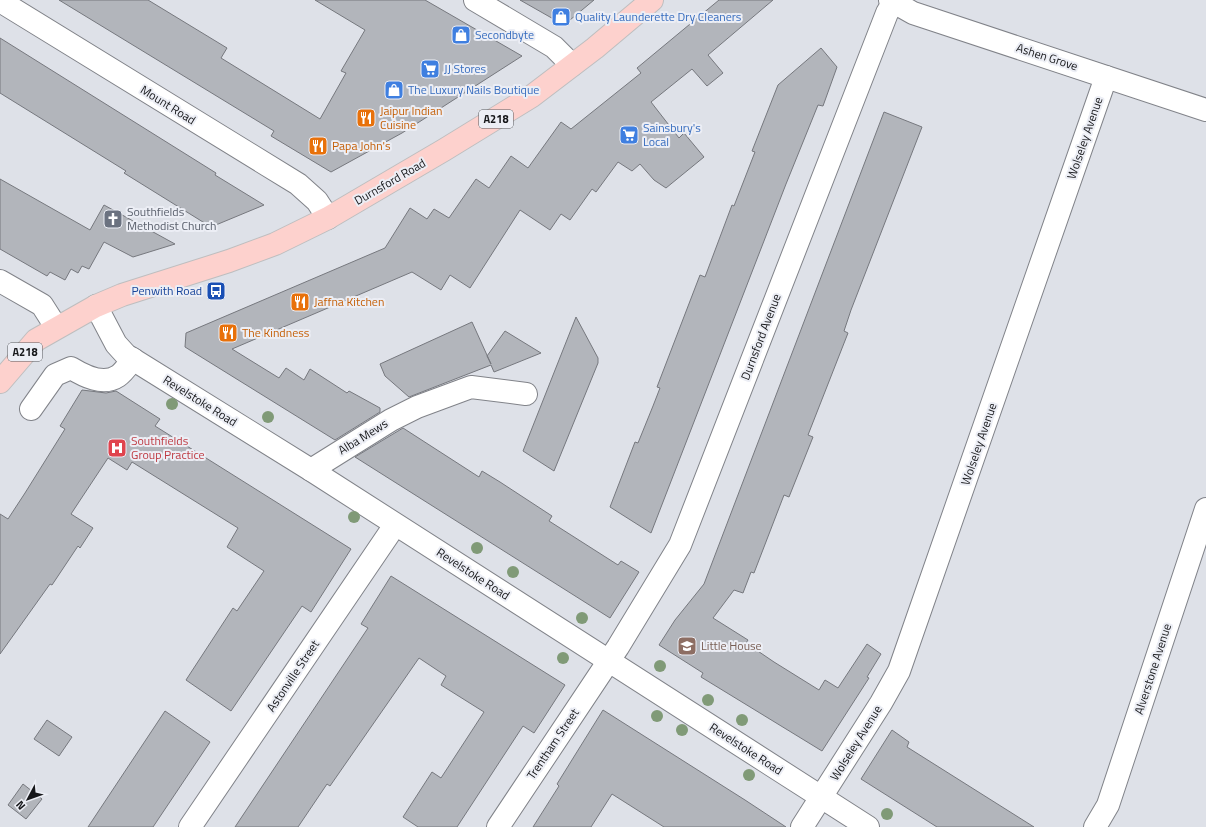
<svg xmlns="http://www.w3.org/2000/svg" width="1206" height="827" font-family="'Titillium Web',sans-serif">
  <rect width="100%" height="100%" fill="#dee1e8"/>
  <g fill="#b2b5bb" stroke="#76787e">
    <path d="M59,0H148L227,48L221,58L320,119L346,73L341,71L365,30L315,0H425L522,56L402,133L331,172L271,136L274,131Z"/>
    <path d="M520,0H594L564,25Z"/>
    <path d="M719,0H773L708,55L723,73L707,86L692,69L651,102L679,138L684,133L704,157L666,188L654,180L640,164L632,171L618,162L596,192L592,189L570,220L561,214L550,230L520,210L470,288L450,275L441,290L412,272L232,349L279,378L286,368L304,380L310,369L347,393L349,391L380,408V412L335,440L185,347L186,333L385,248L410,208L427,219L434,209L449,218L476,179L489,188L511,156L528,168L561,122L571,129L641,73L637,68Z"/>
    <path d="M0,38L216,173L215,175L264,205L211,227L124,173L126,171L0,93Z"/>
    <path d="M821,48L837,67L823,106L818,105L786,184L651,533L610,507L635,442L638,443L653,406L660,388L657,387L700,275L705,277L732,205L734,206L755,152L752,151L778,85Z"/>
    <path d="M884,112L922,127L851,310L844,331L848,333L808,435L813,437L789,497L784,495L754,573L751,572L743,593L734,590L713,618L748,640L746,643L774,662L819,690L825,680L838,688L867,644L881,654L867,677L869,678L822,751L701,677L703,673L659,645L675,620L704,584Z"/>
    <path d="M0,179L90,230L104,205L175,244L133,257L104,242L89,269L82,266L78,273L71,269L65,280L50,272L47,276L0,249Z"/>
    <path d="M576,317L598,358V363L554,471L523,451Z"/>
    <path d="M472,322L491,364L487,356L505,331L541,353L494,372L491,365L409,397L385,376L380,364Z"/>
    <path d="M82,390L106,393L116,391L160,419L155,426L351,549L311,612L302,606L231,711L186,680L233,608L237,611L264,571L227,547L238,528L132,462L127,470L108,458L71,514L93,528L80,548L78,546L52,585L50,584L0,654V514L8,519L25,493L65,429L60,426Z"/>
    <path d="M403,428L479,477L482,471L500,482L552,516L549,521L618,565L621,561L639,572L610,618L355,457Z"/>
    <path d="M391,576L565,685L534,733L523,726L457,827H418L403,817L432,772L441,778L484,712L441,685L446,676L419,658L330,786L327,784L298,827H235L368,628L361,624Z"/>
    <path d="M603,710L745,800L786,827H664L612,794L591,827H533L559,786L557,784Z"/>
    <path d="M165,711L210,742L153,827H88Z"/>
    <path d="M47,720L72,737L59,756L34,739Z"/>
    <path d="M892,730L909,742L907,747L1034,827H937L861,779Z"/>
    <path d="M23,784L42,799L26,819L8,805Z"/>
  </g>
  <g fill="none" stroke-linecap="round" stroke-linejoin="round">
    <g stroke="#818389" stroke-width="24">
      <g id="minor">
        <path d="M475,0L554,47L572,65"/>
        <path d="M890,0L913,13L1206,110"/>
        <path d="M0,1L298,184L317,201L328,218"/>
        <path d="M0,281L42,305L56,327"/>
        <path d="M96,306L116,344L126,355L311,470L868,827"/>
        <path d="M31,409L55,375L71,368C84,376 103,386 118,376C124,372 129,364 133,359"/>
        <path d="M311,470L391,420L417,407L471,387L526,394"/>
        <path d="M190,827L395,525"/>
        <path d="M498,827L618,647L680,545L887,13L893,3"/>
        <path d="M802,827L881,703L899,671L1106,77"/>
        <path d="M1095,827L1108,805L1206,509"/>
      </g>
    </g>
    <g stroke="#bebebf" stroke-width="24">
      <path id="major" d="M0,382L36,340L96,306L122,295L229,261L275,244L328,218L444,150L532,96L595,48L652,0"/>
    </g>
    <use href="#minor" stroke="#fff" stroke-width="22"/>
    <use href="#major" stroke="#fdd1cd" stroke-width="22"/>
  </g>
  <g fill="#809a77">
    <circle cx="172" cy="404" r="6"/>
    <circle cx="268" cy="417" r="6"/>
    <circle cx="354" cy="517" r="6"/>
    <circle cx="477" cy="548" r="6"/>
    <circle cx="513" cy="572" r="6"/>
    <circle cx="582" cy="618" r="6"/>
    <circle cx="563" cy="658" r="6"/>
    <circle cx="660" cy="666" r="6"/>
    <circle cx="708" cy="700" r="6"/>
    <circle cx="657" cy="716" r="6"/>
    <circle cx="742" cy="720" r="6"/>
    <circle cx="682" cy="730" r="6"/>
    <circle cx="749" cy="775" r="6"/>
    <circle cx="887" cy="814" r="6"/>
  </g>
  <defs>
    <g id="shop-square" transform="scale(1)"><rect x="-9" y="-9" width="18" height="18" rx="4" fill="#3f7fe0" stroke="#eceef5"/><path d="M-5-2.5h2.3a2.7 3.5 0 0 1 5.4 0H5L5.5 6h-11ZM-1.5-2.5h3a1.5 2.3 0 0 0-3 0Z" fill="#fff"/></g>
    <g id="supermarket-square" transform="scale(1)"><rect x="-9" y="-9" width="18" height="18" rx="4" fill="#3f7fe0" stroke="#eceef5"/><path d="M-6-5.5h2.5l.6 2H6L4.5 2H-2.5L-4.4-4H-6ZM-1.5 3.2a1.3 1.3 0 1 0 .1 0ZM3 3.2a1.3 1.3 0 1 0 .1 0Z" fill="#fff"/></g>
    <g id="restaurant-square" transform="scale(1)"><rect x="-9" y="-9" width="18" height="18" rx="4" fill="#e8710a" stroke="#eceef5"/><path d="M-5-6h1v4h1v-4h1v4h1v-4h1v5L-1.5 .5V6h-2V.5L-5-1ZM5-6V6H3V1.5H1.5Q1.5-4 5-6Z" fill="#fff"/></g>
    <g id="church-square" transform="scale(1)"><rect x="-9" y="-9" width="18" height="18" rx="4" fill="#6b7280" stroke="#eceef5"/><path d="M-1.2-6h2.4v3.5h3.3v2.4h-3.3V6h-2.4V-.1h-3.3v-2.4h3.3Z" fill="#fff"/></g>
    <g id="bus-square" transform="scale(1)"><rect x="-9" y="-9" width="18" height="18" rx="4" fill="#1a4fb4" stroke="#eceef5"/><path d="M-5-6H5V4H4V6H2V4H-2V6H-4V4H-5ZM-3.5-4V0h7V-4ZM-3.5 1.2v1.5H-2V1.2ZM2 1.2v1.5H3.5V1.2Z" fill="#fff"/></g>
    <g id="hospital-square" transform="scale(1)"><rect x="-9" y="-9" width="18" height="18" rx="4" fill="#e0444e" stroke="#eceef5"/><path d="M-5-5h3v3.5h4V-5h3V5h-3V1.5h-4V5h-3Z" fill="#fff"/></g>
    <g id="school-square" transform="scale(1)"><rect x="-9" y="-9" width="18" height="18" rx="4" fill="#8d6e63" stroke="#eceef5"/><path d="M0-5L7-2L0 1L-7-2ZM-4 1L0 2.5L4 1V4Q0 6-4 4Z" fill="#fff"/></g>
  </defs>
  <g fill-rule="evenodd">
    <use href="#shop-square" x="561" y="17"/>
    <use href="#shop-square" x="461" y="35"/>
    <use href="#supermarket-square" x="430" y="69"/>
    <use href="#shop-square" x="394" y="90"/>
    <use href="#restaurant-square" x="366" y="118"/>
    <use href="#supermarket-square" x="629" y="135"/>
    <use href="#restaurant-square" x="318" y="146"/>
    <use href="#church-square" x="113" y="219"/>
    <use href="#bus-square" x="216" y="291"/>
    <use href="#restaurant-square" x="300" y="302"/>
    <use href="#restaurant-square" x="228" y="333"/>
    <use href="#hospital-square" x="117" y="448"/>
    <use href="#school-square" x="687" y="646"/>
  </g>
  <g text-anchor="middle" stroke-width="4" stroke-linejoin="round" paint-order="stroke">
    <g fill="#eceef5" stroke="#56585c" stroke-width="1">
      <rect x="479" y="110" width="34" height="18" rx="3"/>
      <rect x="8" y="343" width="34" height="18" rx="3"/>
    </g>
    <g font-size="11" font-weight="bold" fill="#16171a">
      <text x="496" y="123">A218</text>
      <text x="25" y="356">A218</text>
    </g>
    <g font-size="12" fill="#366cbe" stroke="#eceef5" text-anchor="start">
      <text x="575" y="21">Quality Launderette Dry Cleaners</text>
      <text x="475" y="39">Secondbyte</text>
      <text x="444" y="73">JJ Stores</text>
      <text x="408" y="94">The Luxury Nails Boutique</text>
      <text x="643" y="132">Sainsbury's<tspan x="643" dy="14">Local</tspan></text>
    </g>
    <g font-size="12" fill="#16171a" stroke="#eceef5">
      <text transform="translate(1047 57) rotate(18)" y="4">Ashen Grove</text>
      <text transform="translate(168 105) rotate(32)" y="4">Mount Road</text>
      <text transform="translate(1085 138) rotate(-71)" y="4">Wolseley Avenue</text>
      <text transform="translate(390 182) rotate(-30)" y="4">Durnsford Road</text>
      <text transform="translate(761 337) rotate(-69)" y="4">Durnsford Avenue</text>
      <text transform="translate(200 401) rotate(32)" y="4">Revelstoke Road</text>
      <text transform="translate(363 437) rotate(-32)" y="4">Alba Mews</text>
      <text transform="translate(979 444) rotate(-71)" y="4">Wolseley Avenue</text>
      <text transform="translate(473 574) rotate(33)" y="4">Revelstoke Road</text>
      <text transform="translate(1153 669) rotate(-72)" y="4">Alverstone Avenue</text>
      <text transform="translate(293 676) rotate(-56)" y="4">Astonville Street</text>
      <text transform="translate(856 743) rotate(-58)" y="4">Wolseley Avenue</text>
      <text transform="translate(553 744) rotate(-56)" y="4">Trentham Street</text>
      <text transform="translate(746 749) rotate(33)" y="4">Revelstoke Road</text>
    </g>
    <g font-size="12" fill="#c56008" stroke="#eceef5" text-anchor="start">
      <text x="380" y="115">Jaipur Indian<tspan x="380" dy="14">Cuisine</tspan></text>
      <text x="332" y="150">Papa John's</text>
      <text x="314" y="306">Jaffna Kitchen</text>
      <text x="242" y="337">The Kindness</text>
    </g>
    <g font-size="12" fill="#5b616d" stroke="#eceef5" text-anchor="start">
      <text x="127" y="216">Southfields<tspan x="127" dy="14">Methodist Church</tspan></text>
    </g>
    <g font-size="12" fill="#164399" stroke="#eceef5" text-anchor="end">
      <text x="202" y="295">Penwith Road</text>
    </g>
    <g font-size="12" fill="#be3a42" stroke="#eceef5" text-anchor="start">
      <text x="131" y="445">Southfields<tspan x="131" dy="14">Group Practice</tspan></text>
    </g>
    <g font-size="12" fill="#785e54" stroke="#eceef5" text-anchor="start">
      <text x="701" y="650">Little House</text>
    </g>
  </g>
  <g transform="translate(28 799) rotate(229)" stroke="#eceef5" stroke-width="3" paint-order="stroke">
  <path d="M0-3L7 15L0 10L-7 15Z" fill="#16171a"/>
  <text y="-6" font-size="11" font-weight="bold" text-anchor="middle" fill="#16171a">N</text>
  </g>
</svg>
